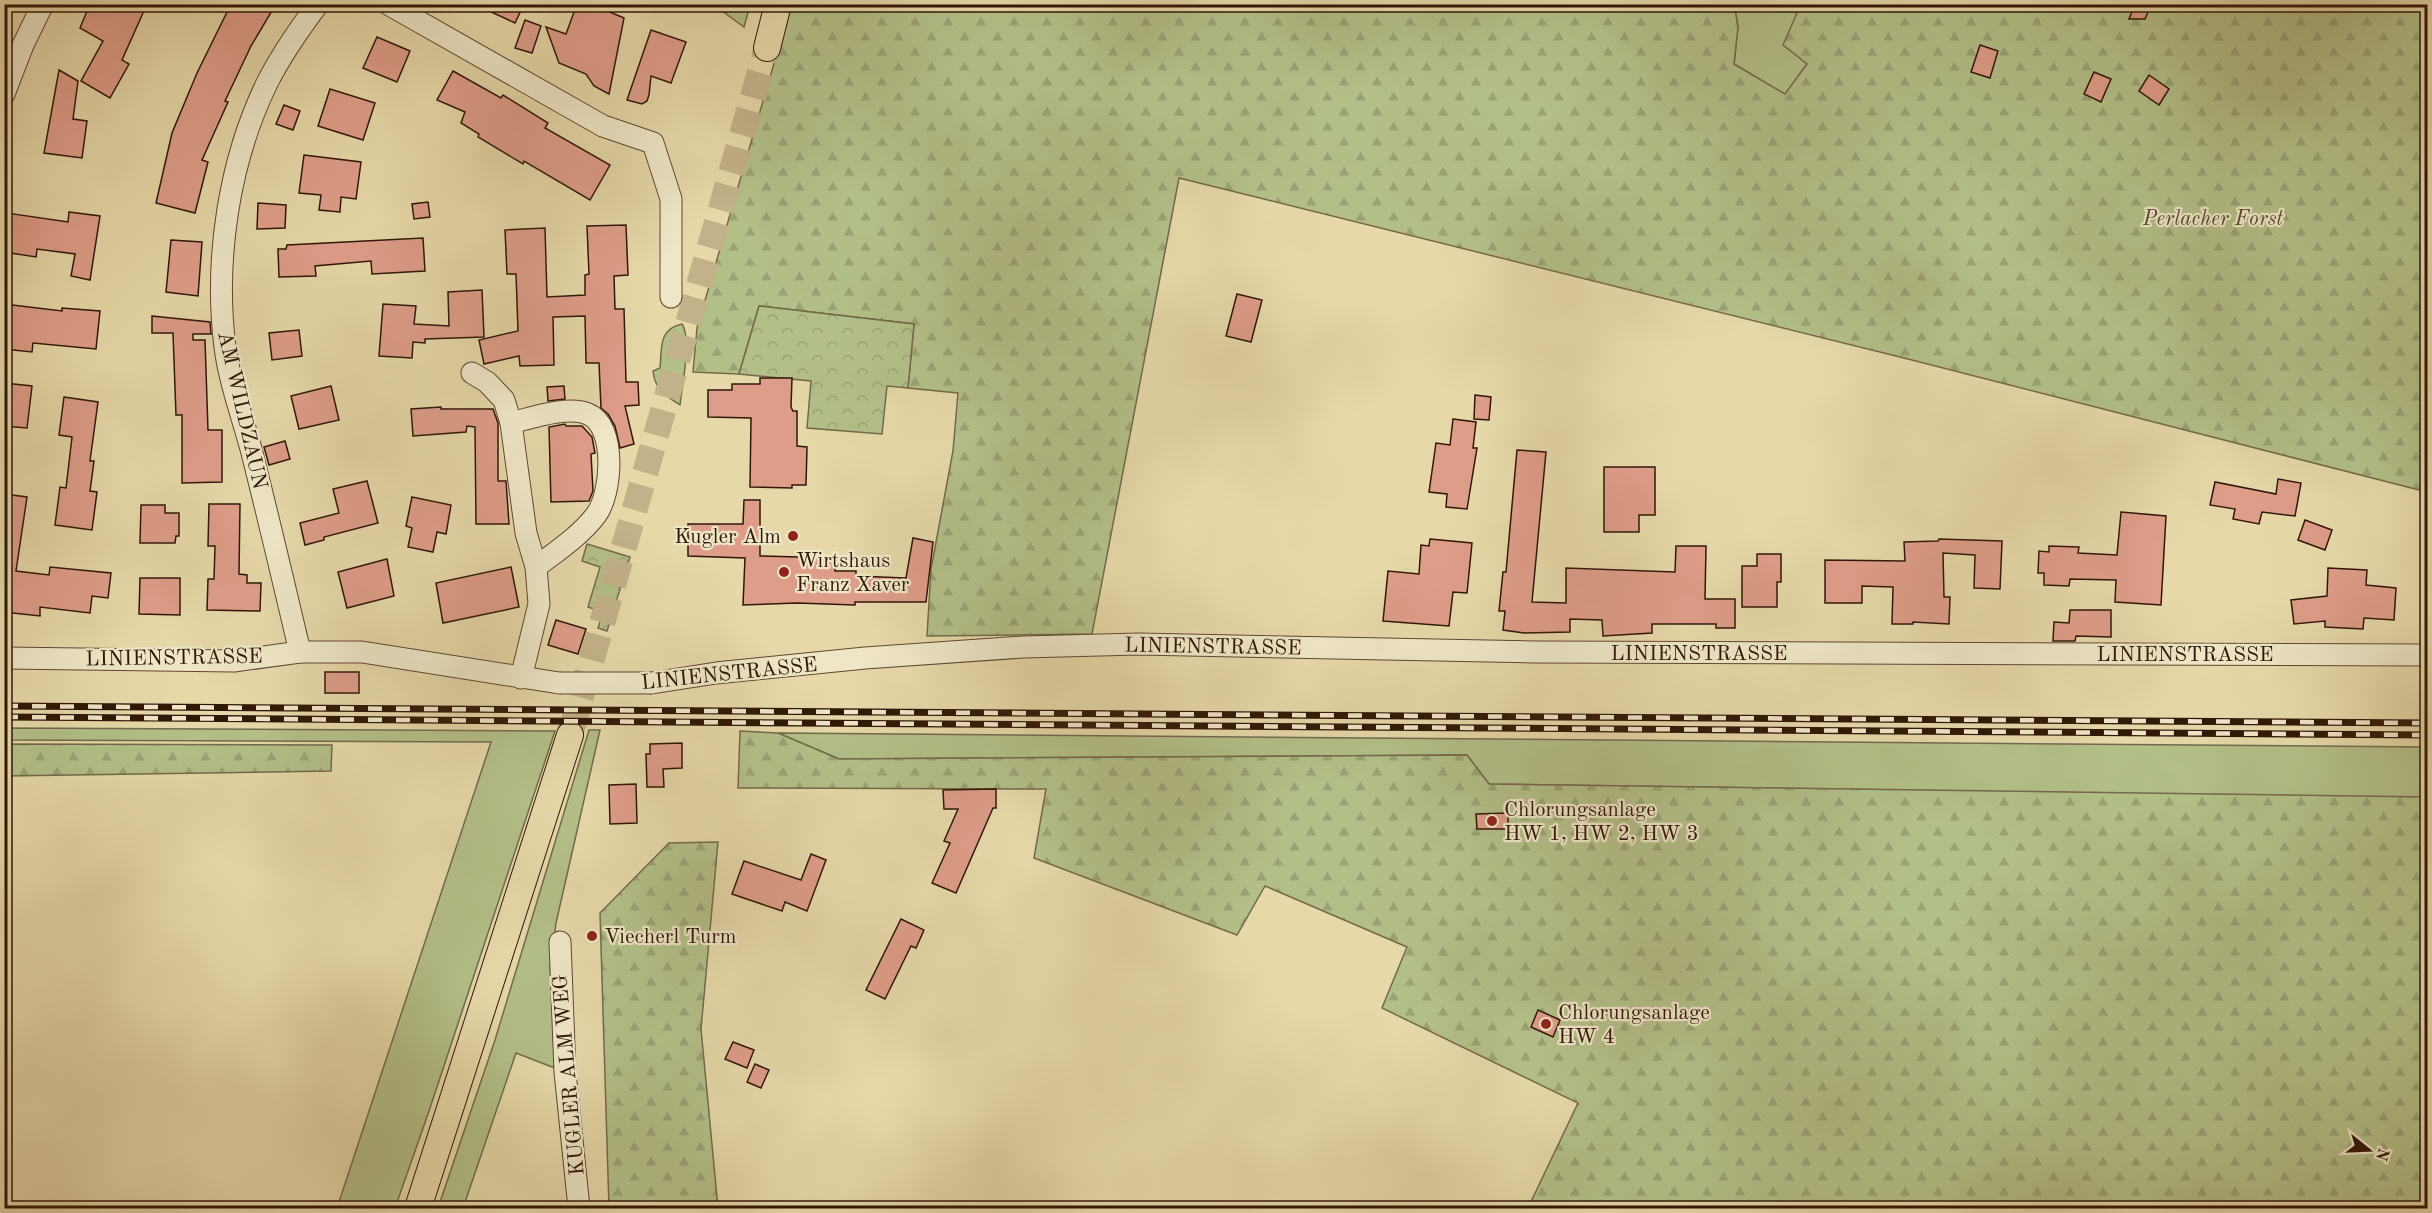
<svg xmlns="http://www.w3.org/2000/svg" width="2432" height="1213" font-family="'Old Standard TT',serif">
  <defs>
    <pattern id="forest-firs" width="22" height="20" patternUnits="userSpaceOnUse" patternTransform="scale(1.5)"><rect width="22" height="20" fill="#b3bf89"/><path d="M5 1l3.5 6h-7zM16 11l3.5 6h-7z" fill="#9aa375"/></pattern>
    <pattern id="park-crowns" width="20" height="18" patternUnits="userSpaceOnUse" patternTransform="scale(1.5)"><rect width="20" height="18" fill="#b3bf89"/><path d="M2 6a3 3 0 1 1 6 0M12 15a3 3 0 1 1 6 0" fill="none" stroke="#9aa375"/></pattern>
  </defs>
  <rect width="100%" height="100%" fill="#e6d8a9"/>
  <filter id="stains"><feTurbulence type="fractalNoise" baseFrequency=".00333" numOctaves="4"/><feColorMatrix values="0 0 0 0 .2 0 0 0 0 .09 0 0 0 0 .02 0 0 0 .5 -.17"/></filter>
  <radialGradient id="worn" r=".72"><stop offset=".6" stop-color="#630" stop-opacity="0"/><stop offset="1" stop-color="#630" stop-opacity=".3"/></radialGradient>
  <g fill="#b3bf89" stroke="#726b48" stroke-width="1.5">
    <path d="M1734,5H1784L1797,12L1807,64L1785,95L1734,64L1738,26Z"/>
    <path d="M682,324C692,339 682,386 680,405C665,395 655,390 653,371L660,368C662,349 658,329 682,324Z"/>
    <path d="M5,728L555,731L428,1114L395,1208H337L491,742L5,740Z"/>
    <path d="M589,730H600L556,923L550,967L560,1070L516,1053L463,1208H438L495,1040Z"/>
    <path d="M778,733L2427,747L2428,798L1489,784L1467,755L839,759Z"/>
  </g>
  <g fill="url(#forest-firs)" stroke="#726b48" stroke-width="1.5">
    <path d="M714,5H750L744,27Z"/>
    <path d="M791,5H1734L1738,26L1734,64L1785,94L1807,64L1783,45L1797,13L1784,5H2427V492L1904,358L1179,178L1092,634L927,636L931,569L953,451L958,393L908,388L914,324L759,306L739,374L693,372L697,328Z"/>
    <path d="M740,731L778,733L839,759L1467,755L1489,784L2427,797V1208H1528L1578,1103L1382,1008L1407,947L1265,886L1237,935L1034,858L1046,789L738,788Z"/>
    <path d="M5,744L332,745L331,771L5,776Z"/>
    <path d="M718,842L701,1029L718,1208H609L600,913L669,843Z"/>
  </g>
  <g fill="url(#park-crowns)" stroke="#726b48" stroke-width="1.5">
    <path d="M759,306L914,324L908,388L887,386L882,434L807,428L811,381L739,374Z"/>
    <path d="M587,544L630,557L607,631L598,628L603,612L588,607L600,567L582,561Z"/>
  </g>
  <g fill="#de9d89" stroke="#301707" stroke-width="1.5">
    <path d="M90,4H147L122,60L129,64L110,98L81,81L103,41L80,28Z"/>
    <path d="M231,4H276L251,46L225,101L228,102L202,160L208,162L195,213L156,203L172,133L197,73Z"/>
    <path d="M474,4H524L515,23Z"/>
    <path d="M577,4H591L624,18L609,94L594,86L586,74L559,63L546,27L566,34Z"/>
    <path d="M2135,4L2150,7L2145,19H2129Z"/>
    <path d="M525,20L541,26L532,53L515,48Z"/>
    <path d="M651,30L686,42L671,83L651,76L649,95L647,101L642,104L627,100Z"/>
    <path d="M377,37L410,51L397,82L363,68Z"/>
    <path d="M1980,45L1998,51L1990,78L1971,72Z"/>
    <path d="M59,70L78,81L73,119L87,121L82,158L44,153Z"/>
    <path d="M453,71L501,98L503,95L548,123L545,128L610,165L590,200L524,161L523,164L478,137L479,134L461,123L465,112L437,100Z"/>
    <path d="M2094,72L2111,79L2101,102L2084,94Z"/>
    <path d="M2149,75L2169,89L2159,105L2139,91Z"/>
    <path d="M330,89L375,103L363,140L318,126Z"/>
    <path d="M284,105L300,111L293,130L276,124Z"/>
    <path d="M304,155L361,162L356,199L341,197L340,212L319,210L321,195L299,193Z"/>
    <path d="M428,202L430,217L414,219L412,204Z"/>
    <path d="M258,203L286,205L285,228L257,229Z"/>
    <path d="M69,212L100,216L90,280L71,276L75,254L37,249L36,257L4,252L7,213L68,222Z"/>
    <path d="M626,225L628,275L614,276L615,309H624L626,382H638L639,405L625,406L634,444L620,448L615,426L608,414L601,408L599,363H586L585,316L553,317L554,365L520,366L519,356L484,364L479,340L518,331L516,274H507L505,230L545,228L547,297L585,295V275L589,274L587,226Z"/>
    <path d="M423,238L425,271L372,274L371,261L315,266L316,276L279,277L278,249H286L287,245Z"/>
    <path d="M171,240L202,242L198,296L166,292Z"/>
    <path d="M482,290L484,337L425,339V343L413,342L412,358L379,356L383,304L416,306L414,324L449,326L448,292Z"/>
    <path d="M1237,294L1262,300L1251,342L1226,336Z"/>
    <path d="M4,304L62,311V308L100,311L96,349L33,343L32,352L4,349Z"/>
    <path d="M152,316L210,322L211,334H193V340H205L208,430H222V482L182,483V415H176L173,333H152Z"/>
    <path d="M299,330L302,356L272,360L269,333Z"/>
    <path d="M760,378H792L791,407L793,411H797V446L807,447L806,485H792V488L750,487L751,418L708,417V390H732V384H760Z"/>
    <path d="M4,383L32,386L27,428L4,426Z"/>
    <path d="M331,386L339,420L299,429L291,396Z"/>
    <path d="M564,386L565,399L548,401L547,387Z"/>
    <path d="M1475,395L1491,397L1489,420L1474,419Z"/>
    <path d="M64,397L98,402L90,461H94L90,491L97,492L92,530L55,525L60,487L66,488L72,437L59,435Z"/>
    <path d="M441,407V409H493L498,423V481H506L509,524H476L475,427L467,426L466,432L413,436L411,409Z"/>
    <path d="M1453,419L1476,422L1473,448H1477L1467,509L1446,507L1447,494L1429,492L1436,443L1450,445Z"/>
    <path d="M565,424L566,426H582L592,437L595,453L591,454L593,491L589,501L551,502L549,427Z"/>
    <path d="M285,441L290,459L269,465L264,447Z"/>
    <path d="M1517,450L1546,452L1532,602L1566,603V568L1675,572L1676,546H1706L1705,599H1735V628H1716V624H1652V633L1603,636L1602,620L1570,619V632L1524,633L1503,630L1505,611H1499L1503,572H1506Z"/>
    <path d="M1604,467H1655V515H1639V532H1604Z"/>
    <path d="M2278,479L2301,483L2295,516L2262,512L2259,524L2233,519L2235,509L2210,505L2215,482L2276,494Z"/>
    <path d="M367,481L378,523L324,537V540L305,545L300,523L339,513L333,489Z"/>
    <path d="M4,494L27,497L16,571L49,575L50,567L111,573L108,598L92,596L90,613L40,607V616L4,612Z"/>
    <path d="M412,497L451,505L446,534L437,532L433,552L408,547L412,528L406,526Z"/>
    <path d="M744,500H760V556L835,558V571H856V576L906,578L913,538L933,542L926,602H855V605L797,603L743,605L745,558L688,556V524H743Z"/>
    <path d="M209,504H240L239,574L247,575V583H261L260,611L207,610L208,579H214L215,546H208Z"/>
    <path d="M141,505H165V513H179V536H176L175,543H140Z"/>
    <path d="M2121,512L2166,516L2161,605L2115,602L2116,580L2070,579L2069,586L2044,585V573H2038L2039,551L2049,552V546L2079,547L2078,553L2117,555Z"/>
    <path d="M2305,520L2332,530L2325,550L2298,540Z"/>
    <path d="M1430,539L1472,543L1467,593L1453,592L1449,626L1383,621L1388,571L1419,574L1421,545L1429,546Z"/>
    <path d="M1939,539L2002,541L2000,589L1974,588L1975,555L1943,553L1944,597H1950L1949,624L1913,622V624H1892L1893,587L1862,586V603H1825V560L1905,561L1904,542L1938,541Z"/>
    <path d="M1757,554H1781V582H1777V607H1742V566H1757Z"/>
    <path d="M387,559L394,596L347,608L338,572Z"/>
    <path d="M511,567L519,607L443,623L436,583Z"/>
    <path d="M2328,568L2367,570L2366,585L2396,588L2394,620L2364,618L2363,629L2325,627V621L2294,624L2291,600L2327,596Z"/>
    <path d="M140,578H180V615L139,614Z"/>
    <path d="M2070,610H2111V637L2076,636L2075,641H2053L2054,622L2069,623Z"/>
    <path d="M556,620L586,629L578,654L548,645Z"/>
    <rect x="325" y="672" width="34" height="21"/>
    <path d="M682,743V768L663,769L664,787H647L646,754H650V744Z"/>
    <path d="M636,784L637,823L610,824L609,785Z"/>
    <path d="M996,789V808H993L956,893L932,883L950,843L944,841L958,809H944L943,790Z"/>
    <path d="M1508,813V829H1477L1476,814Z"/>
    <path d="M811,854L826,860L807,911L785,902L782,911L732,894L744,861L801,880Z"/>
    <path d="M901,919L924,930L916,948L911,946L885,999L866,990Z"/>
    <path d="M1538,1010L1560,1020L1553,1037L1531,1027Z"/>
    <path d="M733,1042L754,1050L747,1068L725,1059Z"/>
    <path d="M755,1064L769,1070L761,1088L747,1082Z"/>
  </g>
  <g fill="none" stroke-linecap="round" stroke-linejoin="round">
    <path stroke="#c2b189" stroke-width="26" stroke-dasharray="26 13" stroke-linecap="butt" d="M570,735L767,48"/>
    <g stroke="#5e4730" stroke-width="23">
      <g id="minor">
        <path d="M388,4L603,126L653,143L671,199V297"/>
        <path d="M4,94L23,45L43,4"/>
        <path d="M472,373L487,382L504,400L511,423L526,533L536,567L539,604L521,678"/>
        <path d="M511,423C531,418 569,405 588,414C617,426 612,494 596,515C580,536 557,551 536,567"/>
        <path d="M300,652C284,584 268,516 251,449C242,416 229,380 225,347C214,259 229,160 268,81C282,54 300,28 318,4"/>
        <path d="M4,658L234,661L300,652H362L559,683"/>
        <path d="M652,683L716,673L865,658L1023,647L1139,644L1534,652L2428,655"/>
        <path d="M560,942L565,1072L579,1208"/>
      </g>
    </g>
    <g stroke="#301707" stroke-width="28">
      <g id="major">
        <path d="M767,48L778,4"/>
        <path d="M418,1208L570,735"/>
      </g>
    </g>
    <use href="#minor" stroke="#efe6c7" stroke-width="21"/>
    <use href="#major" stroke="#e6d8a9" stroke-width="26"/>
    <g stroke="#301707" stroke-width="7">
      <g id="rail">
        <path d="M4,706L2428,723"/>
        <path d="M4,717L2428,735"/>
      </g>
    </g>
    <use href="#rail" stroke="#efe6c7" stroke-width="4.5" stroke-dasharray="14" stroke-linecap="butt"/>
    <g stroke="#5e4730" stroke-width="23" stroke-linecap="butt">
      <path id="minor-bridge" d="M559,683H652"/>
    </g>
    <use href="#minor-bridge" stroke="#efe6c7" stroke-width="21"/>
  </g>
  <g fill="#8f2418" stroke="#efe6c7" stroke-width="2">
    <circle cx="793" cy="536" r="6"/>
    <circle cx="784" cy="572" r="6"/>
    <circle cx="1492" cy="821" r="6"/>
    <circle cx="592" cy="936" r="6"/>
    <circle cx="1546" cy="1024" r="6"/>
  </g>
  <g text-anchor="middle" stroke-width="4.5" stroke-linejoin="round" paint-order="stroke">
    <g font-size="21" font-style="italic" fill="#57492e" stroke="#efe6c7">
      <text x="2213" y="225">Perlacher Forst</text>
    </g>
    <g font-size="21" fill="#301707" stroke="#efe6c7">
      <text transform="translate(243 410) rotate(77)" y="7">AM WILDZAUN</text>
      <text transform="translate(1213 646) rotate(1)" y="7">LINIENSTRASSE</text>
      <text x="1699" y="660">LINIENSTRASSE</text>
      <text x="2185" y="661">LINIENSTRASSE</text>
      <text transform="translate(174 657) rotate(-1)" y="7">LINIENSTRASSE</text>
      <text transform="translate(729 673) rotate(-6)" y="7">LINIENSTRASSE</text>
      <text transform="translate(568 1075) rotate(-95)" y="7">KUGLER ALM WEG</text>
    </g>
    <g font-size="21" fill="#301707" stroke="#efe6c7" text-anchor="start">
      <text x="781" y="543" text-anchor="end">Kugler Alm</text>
      <text x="796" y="567">Wirtshaus<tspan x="796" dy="24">Franz Xaver</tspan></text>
      <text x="1504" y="816">Chlorungsanlage<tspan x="1504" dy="24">HW 1, HW 2, HW 3</tspan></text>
      <text x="604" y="943">Viecherl Turm</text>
      <text x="1558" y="1019">Chlorungsanlage<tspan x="1558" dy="24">HW 4</tspan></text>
    </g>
  </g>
  <rect width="2432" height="1213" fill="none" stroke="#e6d8a9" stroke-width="24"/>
  <rect x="6" y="6" width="2420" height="1201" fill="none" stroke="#301707" stroke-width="3"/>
  <rect x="12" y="12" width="2408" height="1189" fill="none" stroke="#301707" stroke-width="1.5"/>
  <g transform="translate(2369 1150) rotate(108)" stroke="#efe6c7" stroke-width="4.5" paint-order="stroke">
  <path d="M0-4.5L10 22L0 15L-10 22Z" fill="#301707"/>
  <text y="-9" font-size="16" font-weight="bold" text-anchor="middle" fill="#301707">N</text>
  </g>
  <rect width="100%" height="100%" filter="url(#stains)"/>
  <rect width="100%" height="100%" fill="url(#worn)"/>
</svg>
